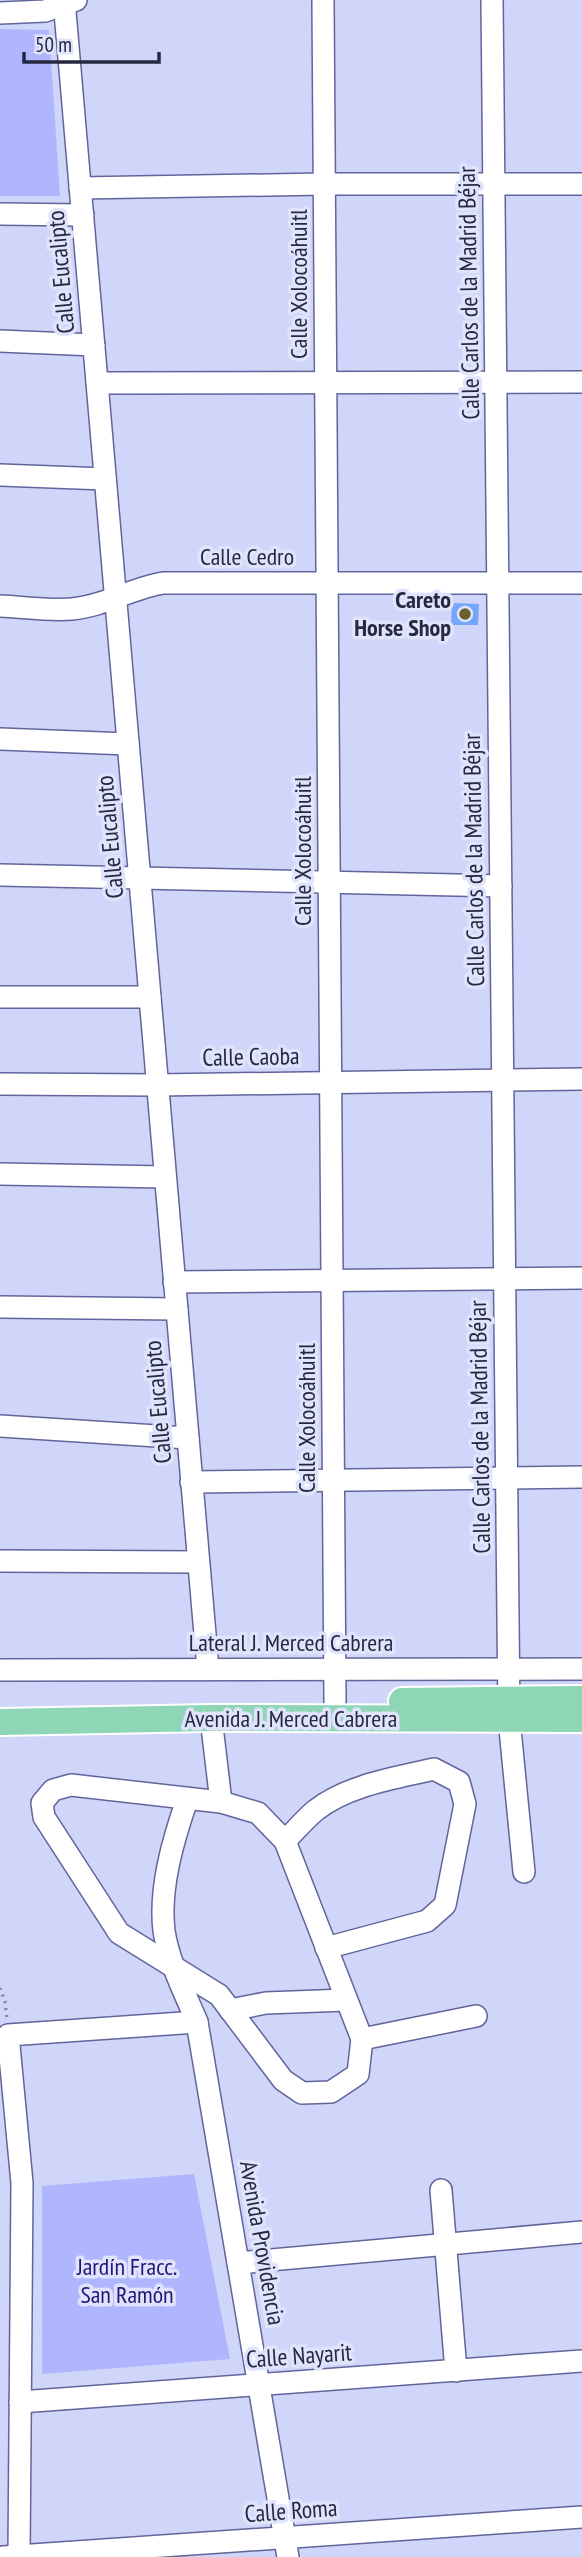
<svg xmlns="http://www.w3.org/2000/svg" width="582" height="2557" font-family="'PT Sans Narrow',sans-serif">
  <rect width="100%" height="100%" fill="#d0d5fa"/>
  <g fill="#afb6fe">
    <path d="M0,29L49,30L60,196H0Z"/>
    <path d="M194,2174L230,2359L42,2374V2186Z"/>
  </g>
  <path fill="#74a7f9" d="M452,603L479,604L478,625H451Z"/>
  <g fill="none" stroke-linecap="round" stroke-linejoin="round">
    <g stroke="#61659c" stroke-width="24">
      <g id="minor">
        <path d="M64,0L208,1669"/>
        <path d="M323,0L335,1702"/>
        <path d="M492,0L509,1719L524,1872"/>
        <path d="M0,13L45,11L76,0"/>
        <path d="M80,188L324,184H582"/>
        <path d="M0,214L83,215"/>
        <path d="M0,341L94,345"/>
        <path d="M97,383L582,382"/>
        <path d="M0,475L105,479"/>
        <path d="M0,606C23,607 49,611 72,609C104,606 132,588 163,583H582"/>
        <path d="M0,739L128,744"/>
        <path d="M0,875L501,886"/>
        <path d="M0,997H150"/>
        <path d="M0,1084L157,1085L582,1079"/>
        <path d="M0,1174L165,1177"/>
        <path d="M174,1282L582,1278"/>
        <path d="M0,1307L177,1309"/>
        <path d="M0,1426L188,1438"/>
        <path d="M191,1482L582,1477"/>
        <path d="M0,1561L198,1562"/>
        <path d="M0,1670L582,1669"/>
        <path d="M211,1718L221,1802L258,1813L285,1841L362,2039L476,2016"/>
        <path d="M187,1800C173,1840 159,1888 164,1931C169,1963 185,1993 197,2022L288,2557"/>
        <path d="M221,1802L71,1785L53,1790L42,1803L44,1817L119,1933L219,1995L283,2080L302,2093L331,2092L358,2074L362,2039"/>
        <path d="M285,1841C295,1831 305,1819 316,1810C348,1785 396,1778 434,1769L459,1782L465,1804L445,1905L427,1921L326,1948"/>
        <path d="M230,2010L266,2003L346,2000"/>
        <path d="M441,2190L456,2371"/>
        <path d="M238,2263L582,2232"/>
        <path d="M20,2402L582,2361"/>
        <path d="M3,2557L582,2517"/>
        <path d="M19,2557L22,2183L8,2035L197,2022"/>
      </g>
    </g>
    <g stroke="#fff" stroke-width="30">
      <g id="major">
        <path d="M402,1701L582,1699"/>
        <path d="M0,1722L211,1718L582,1719"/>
      </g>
    </g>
    <path stroke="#8387a6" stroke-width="3.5" stroke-dasharray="2 5" stroke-linecap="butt" d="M0,1988L5,2002L7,2019"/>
    <use href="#minor" stroke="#fff" stroke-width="21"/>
    <use href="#major" stroke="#8ed6b5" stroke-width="26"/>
  </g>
  <circle fill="#69602d" stroke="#dfe3fc" stroke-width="2.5" cx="465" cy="614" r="7"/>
  <g text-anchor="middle" stroke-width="7" stroke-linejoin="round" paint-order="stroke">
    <g font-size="24" fill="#262840" stroke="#dfe3fc">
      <text transform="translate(61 272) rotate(-95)" y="8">Calle Eucalipto</text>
      <text transform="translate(299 284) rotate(-90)" y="8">Calle Xolocoáhuitl</text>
      <text transform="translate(469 293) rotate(-91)" y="8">Calle Carlos de la Madrid Béjar</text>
      <text x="247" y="565">Calle Cedro</text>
      <text transform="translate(110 837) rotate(-95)" y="8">Calle Eucalipto</text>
      <text transform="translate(303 851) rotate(-90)" y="8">Calle Xolocoáhuitl</text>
      <text transform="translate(474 860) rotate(-91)" y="8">Calle Carlos de la Madrid Béjar</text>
      <text transform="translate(251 1057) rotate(-1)" y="8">Calle Caoba</text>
      <text transform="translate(158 1402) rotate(-95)" y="8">Calle Eucalipto</text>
      <text transform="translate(307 1418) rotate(-90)" y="8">Calle Xolocoáhuitl</text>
      <text transform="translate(480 1427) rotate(-91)" y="8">Calle Carlos de la Madrid Béjar</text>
      <text x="291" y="1651">Lateral J. Merced Cabrera</text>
      <text x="291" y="1727">Avenida J. Merced Cabrera</text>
      <text transform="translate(262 2243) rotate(80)" y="8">Avenida Providencia</text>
      <text transform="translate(299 2356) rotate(-4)" y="8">Calle Nayarit</text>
      <text transform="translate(291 2511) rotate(-4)" y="8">Calle Roma</text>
    </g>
    <g font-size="24" font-weight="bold" fill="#262840" stroke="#dfe3fc" text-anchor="end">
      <text x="451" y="608">Careto<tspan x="451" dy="28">Horse Shop</tspan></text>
    </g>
    <g font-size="24" fill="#251276" stroke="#dfe3fc">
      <text x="127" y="2275">Jardín Fracc.<tspan x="127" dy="28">San Ramón</tspan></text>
    </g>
  </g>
  <path d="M24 52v10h135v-10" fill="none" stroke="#262840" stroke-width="3.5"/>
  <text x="35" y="52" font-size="21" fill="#262840" stroke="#dfe3fc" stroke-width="5" paint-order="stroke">50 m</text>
</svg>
